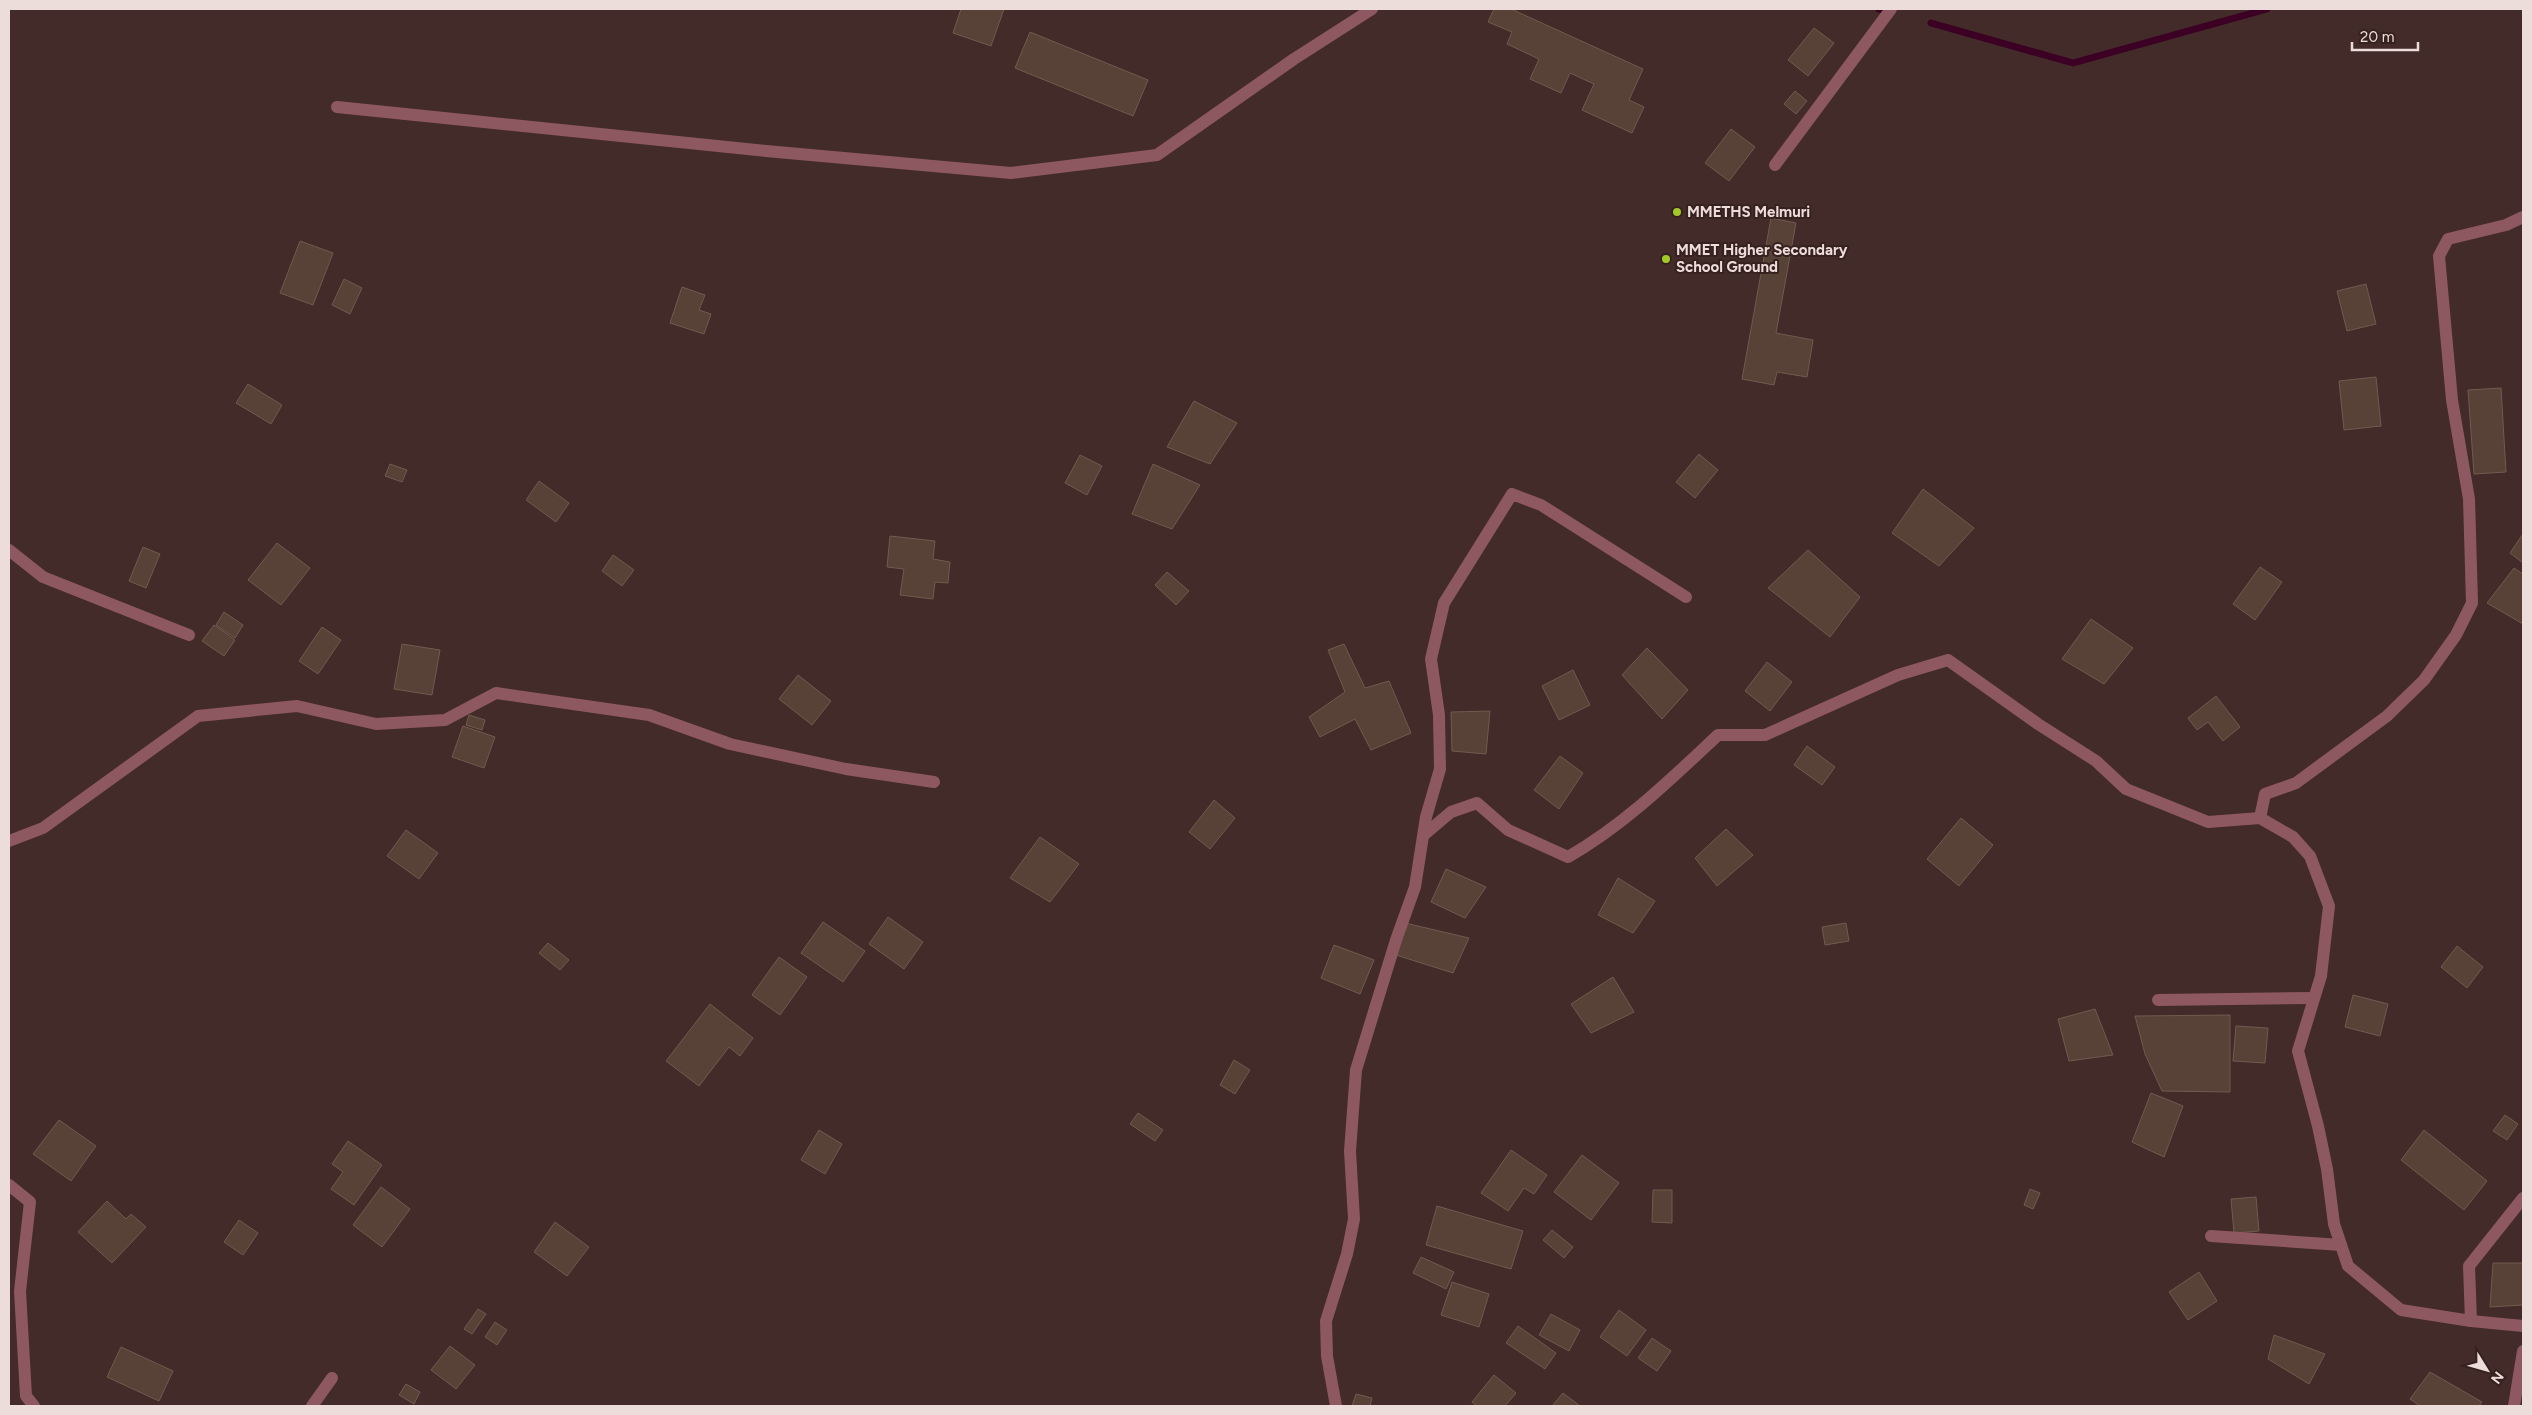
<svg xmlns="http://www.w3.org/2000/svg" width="2532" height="1415" font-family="Figtree,sans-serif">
  <rect width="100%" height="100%" fill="#422b28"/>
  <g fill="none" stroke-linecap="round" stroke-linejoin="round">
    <g stroke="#3c0024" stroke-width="7">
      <path d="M1879,9L1891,12"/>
      <path d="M1931,23L2073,63L2267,9"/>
    </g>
  </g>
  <g fill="#584237" stroke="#715a4f">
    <path d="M961,9H1004L991,46L953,33Z"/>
    <path d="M1494,9H1511L1643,69L1629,100L1644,107L1632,133L1582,110L1594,84L1570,73L1561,93L1530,79L1539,59L1507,44L1512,32L1488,22Z"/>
    <path d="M1814,28L1834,43L1808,76L1788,60Z"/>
    <path d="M1030,32L1148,80L1133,116L1015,68Z"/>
    <path d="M1795,91L1807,101L1796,114L1784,104Z"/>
    <path d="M1731,129L1755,147L1729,181L1705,163Z"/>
    <path d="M1771,218L1796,223L1776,333L1813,340L1807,377L1777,372L1774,385L1742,379Z"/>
    <path d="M300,241L333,253L313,305L280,293Z"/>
    <path d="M344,279L362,288L350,314L332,305Z"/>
    <path d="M2366,284L2376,324L2347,331L2337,291Z"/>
    <path d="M682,287L705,295L699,310L711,314L704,334L670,323Z"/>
    <path d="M2376,377L2381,426L2344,430L2339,381Z"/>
    <path d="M248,384L282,405L271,424L236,403Z"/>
    <path d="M2501,388L2506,472L2474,474L2468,390Z"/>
    <path d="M1194,401L1237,423L1210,464L1167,447Z"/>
    <path d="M1699,454L1718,470L1695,498L1676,482Z"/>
    <path d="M1080,455L1102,466L1087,495L1065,483Z"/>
    <path d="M390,464L407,470L402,482L385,476Z"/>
    <path d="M1153,464L1200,485L1172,529L1132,514Z"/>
    <path d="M539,481L569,503L556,522L526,500Z"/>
    <path d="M1923,489L1974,528L1939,566L1892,533Z"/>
    <path d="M2523,534V563L2510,553Z"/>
    <path d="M890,536L935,541L933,559L950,562L948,583L935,582L933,599L900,595L904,569L887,567Z"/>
    <path d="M277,543L310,568L281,605L248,580Z"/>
    <path d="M143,547L160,554L146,588L129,581Z"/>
    <path d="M1808,550L1860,597L1830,637L1768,588Z"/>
    <path d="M613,555L634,570L622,586L602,571Z"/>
    <path d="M2260,567L2282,582L2255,620L2233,604Z"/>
    <path d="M2514,568L2523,574V624L2487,603Z"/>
    <path d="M1167,572L1189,591L1176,605L1155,585Z"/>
    <path d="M224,612L243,625L235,638L216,625Z"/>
    <path d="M2091,619L2133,648L2104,684L2062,659Z"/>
    <path d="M214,625L235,640L224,656L202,641Z"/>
    <path d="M322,627L341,640L318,674L299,661Z"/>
    <path d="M402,644L440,650L432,695L394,689Z"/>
    <path d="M1344,644L1365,688L1389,681L1411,733L1371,750L1355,719L1320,737L1309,717L1345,692L1328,650Z"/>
    <path d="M1647,648L1688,690L1662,719L1622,675Z"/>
    <path d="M1767,662L1792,682L1770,711L1745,691Z"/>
    <path d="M1573,670L1590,705L1559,720L1542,686Z"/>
    <path d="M798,675L831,701L812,725L779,699Z"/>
    <path d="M2216,696L2240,727L2223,741L2208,722L2197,730L2188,718Z"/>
    <path d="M1490,711L1486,754L1452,751L1451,712Z"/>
    <path d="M469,715L485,720L482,730L466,725Z"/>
    <path d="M463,726L495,737L484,768L452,757Z"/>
    <path d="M1807,746L1835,767L1822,785L1794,765Z"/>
    <path d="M1560,756L1583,773L1559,809L1534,790Z"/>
    <path d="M1214,800L1235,818L1210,849L1189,832Z"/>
    <path d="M1961,818L1993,845L1959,886L1927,859Z"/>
    <path d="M1726,829L1753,855L1717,886L1695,858Z"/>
    <path d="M406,830L438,853L419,879L387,856Z"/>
    <path d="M1040,837L1079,864L1050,902L1010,878Z"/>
    <path d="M1446,869L1486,887L1465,918L1431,902Z"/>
    <path d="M1618,878L1655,901L1633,933L1598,915Z"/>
    <path d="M888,917L923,942L904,969L869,944Z"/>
    <path d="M823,922L865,951L843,982L801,953Z"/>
    <path d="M1405,923L1469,938L1453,973L1396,955Z"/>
    <path d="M1846,923L1849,941L1825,945L1822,927Z"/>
    <path d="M548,943L569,960L560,970L539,953Z"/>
    <path d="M1334,945L1374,960L1360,994L1321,978Z"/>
    <path d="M2457,946L2483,967L2467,988L2441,967Z"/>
    <path d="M779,957L807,977L780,1015L752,995Z"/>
    <path d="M1613,977L1634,1012L1591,1033L1571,1004Z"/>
    <path d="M2353,995L2388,1004L2380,1036L2345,1027Z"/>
    <path d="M710,1004L753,1038L740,1056L729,1047L699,1086L666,1061Z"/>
    <path d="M2095,1009L2113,1055L2069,1061L2058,1019Z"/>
    <path d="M2230,1015V1092L2162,1091L2145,1054L2135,1016Z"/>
    <path d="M2236,1026L2268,1028L2265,1063L2233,1061Z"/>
    <path d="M1234,1060L1250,1070L1235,1094L1220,1085Z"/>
    <path d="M2151,1093L2183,1106L2164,1157L2132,1142Z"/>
    <path d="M1138,1113L1163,1130L1155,1141L1130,1124Z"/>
    <path d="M2505,1115L2518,1124L2507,1140L2493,1131Z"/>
    <path d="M59,1120L96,1146L71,1181L33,1154Z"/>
    <path d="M819,1130L842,1144L825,1174L801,1160Z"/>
    <path d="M2424,1130L2487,1181L2464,1210L2401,1160Z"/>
    <path d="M348,1141L382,1165L354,1205L331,1189L343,1172L332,1164Z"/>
    <path d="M1511,1150L1547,1175L1534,1194L1524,1188L1508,1211L1481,1193Z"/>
    <path d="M1582,1155L1619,1183L1591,1220L1554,1192Z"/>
    <path d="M381,1187L410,1209L382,1247L353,1225Z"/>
    <path d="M2030,1189L2040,1193L2033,1209L2024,1205Z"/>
    <path d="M1653,1190H1672V1223L1652,1222Z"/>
    <path d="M2256,1197L2259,1231L2234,1233L2231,1199Z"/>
    <path d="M107,1201L126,1219L131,1214L146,1227L112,1263L78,1232Z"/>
    <path d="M1437,1206L1523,1231L1511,1269L1426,1245Z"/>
    <path d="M239,1220L258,1233L243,1255L224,1242Z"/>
    <path d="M555,1222L589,1247L567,1276L534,1252Z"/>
    <path d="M1552,1230L1573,1247L1564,1258L1543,1240Z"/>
    <path d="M1421,1257L1454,1272L1446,1289L1413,1273Z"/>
    <path d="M2493,1263H2523V1305L2490,1307Z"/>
    <path d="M2199,1272L2217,1301L2188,1320L2169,1292Z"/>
    <path d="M1452,1282L1489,1294L1479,1327L1441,1315Z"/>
    <path d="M478,1309L486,1314L472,1334L464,1329Z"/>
    <path d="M1619,1310L1646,1330L1627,1356L1600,1337Z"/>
    <path d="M1551,1314L1580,1330L1569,1351L1539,1335Z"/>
    <path d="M495,1322L507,1330L497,1345L485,1337Z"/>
    <path d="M1518,1326L1556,1353L1545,1369L1506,1343Z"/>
    <path d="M2274,1335L2325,1354L2309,1384L2268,1359Z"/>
    <path d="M1652,1338L1671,1351L1657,1371L1638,1358Z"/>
    <path d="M450,1346L475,1365L456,1389L431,1370Z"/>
    <path d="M121,1347L173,1371L159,1401L107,1377Z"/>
    <path d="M2430,1372L2482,1402L2479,1406H2420L2410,1399Z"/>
    <path d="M1494,1375L1516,1393L1505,1406H1477L1472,1402Z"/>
    <path d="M406,1384L420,1392L414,1404L399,1395Z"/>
    <path d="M1563,1393L1580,1406H1552Z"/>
    <path d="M1356,1394L1372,1398L1370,1406H1352Z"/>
  </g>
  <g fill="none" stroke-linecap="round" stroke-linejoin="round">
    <g stroke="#8e5861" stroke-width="12">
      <path d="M337,107L766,151L1011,173L1157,155L1294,59L1372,9"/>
      <path d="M1775,165L1891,9"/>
      <path d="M2523,217L2506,225L2448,239L2439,256L2452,400L2469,499L2472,603L2456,635L2424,680L2387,716L2296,783L2265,794L2260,818L2293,837L2310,856L2329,906L2321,976L2298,1051L2318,1126L2327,1169L2334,1224L2348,1266L2401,1310L2471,1321L2523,1326"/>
      <path d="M9,550L43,577L189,635"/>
      <path d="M1425,834L1451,812L1477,803L1508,830L1568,857C1624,825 1671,779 1718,735H1765L1898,675L1948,660L2038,724L2096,761L2126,789L2208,822L2260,818"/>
      <path d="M9,841L43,828L198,716L297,706L376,724L445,720L496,693L649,715L730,744L846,769L934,782"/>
      <path d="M2158,1000L2314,998"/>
      <path d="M9,1185L30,1202L20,1291L26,1396L34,1406"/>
      <path d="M2211,1236L2341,1245"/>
      <path d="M2471,1321L2469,1266L2523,1198"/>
      <path d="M312,1406L332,1378"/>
      <path d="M1336,1406L1327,1356L1326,1321L1347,1254L1354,1219L1350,1151L1356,1070L1396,940L1415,887L1426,817L1440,769L1439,715L1431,659L1444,603L1512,494L1541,505L1686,597"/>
      <path d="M2514,1406L2523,1351"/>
    </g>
  </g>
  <g fill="#a2c928" stroke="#37211e" stroke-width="2">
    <circle cx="1677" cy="212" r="5"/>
    <circle cx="1666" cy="259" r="5"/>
  </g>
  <g text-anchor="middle" stroke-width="4" stroke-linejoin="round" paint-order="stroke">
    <g font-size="15" font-weight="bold" fill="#ecdcda" stroke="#37211e" text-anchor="start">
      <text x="1687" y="217">MMETHS Melmuri</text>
      <text x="1676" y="255">MMET Higher Secondary<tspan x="1676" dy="17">School Ground</tspan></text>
    </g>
  </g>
  <rect width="2532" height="1415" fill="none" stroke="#ecdcda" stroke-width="20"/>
  <g transform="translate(2487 1370) rotate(127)" stroke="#37211e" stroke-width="4" paint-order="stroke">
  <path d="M0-4L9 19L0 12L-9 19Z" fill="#ecdcda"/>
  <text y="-8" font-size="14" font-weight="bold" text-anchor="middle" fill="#ecdcda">N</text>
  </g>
  <path d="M2352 42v8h66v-8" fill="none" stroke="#ecdcda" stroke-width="2.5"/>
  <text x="2360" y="42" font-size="15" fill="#ecdcda" stroke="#37211e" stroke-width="4" paint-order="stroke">20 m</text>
</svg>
